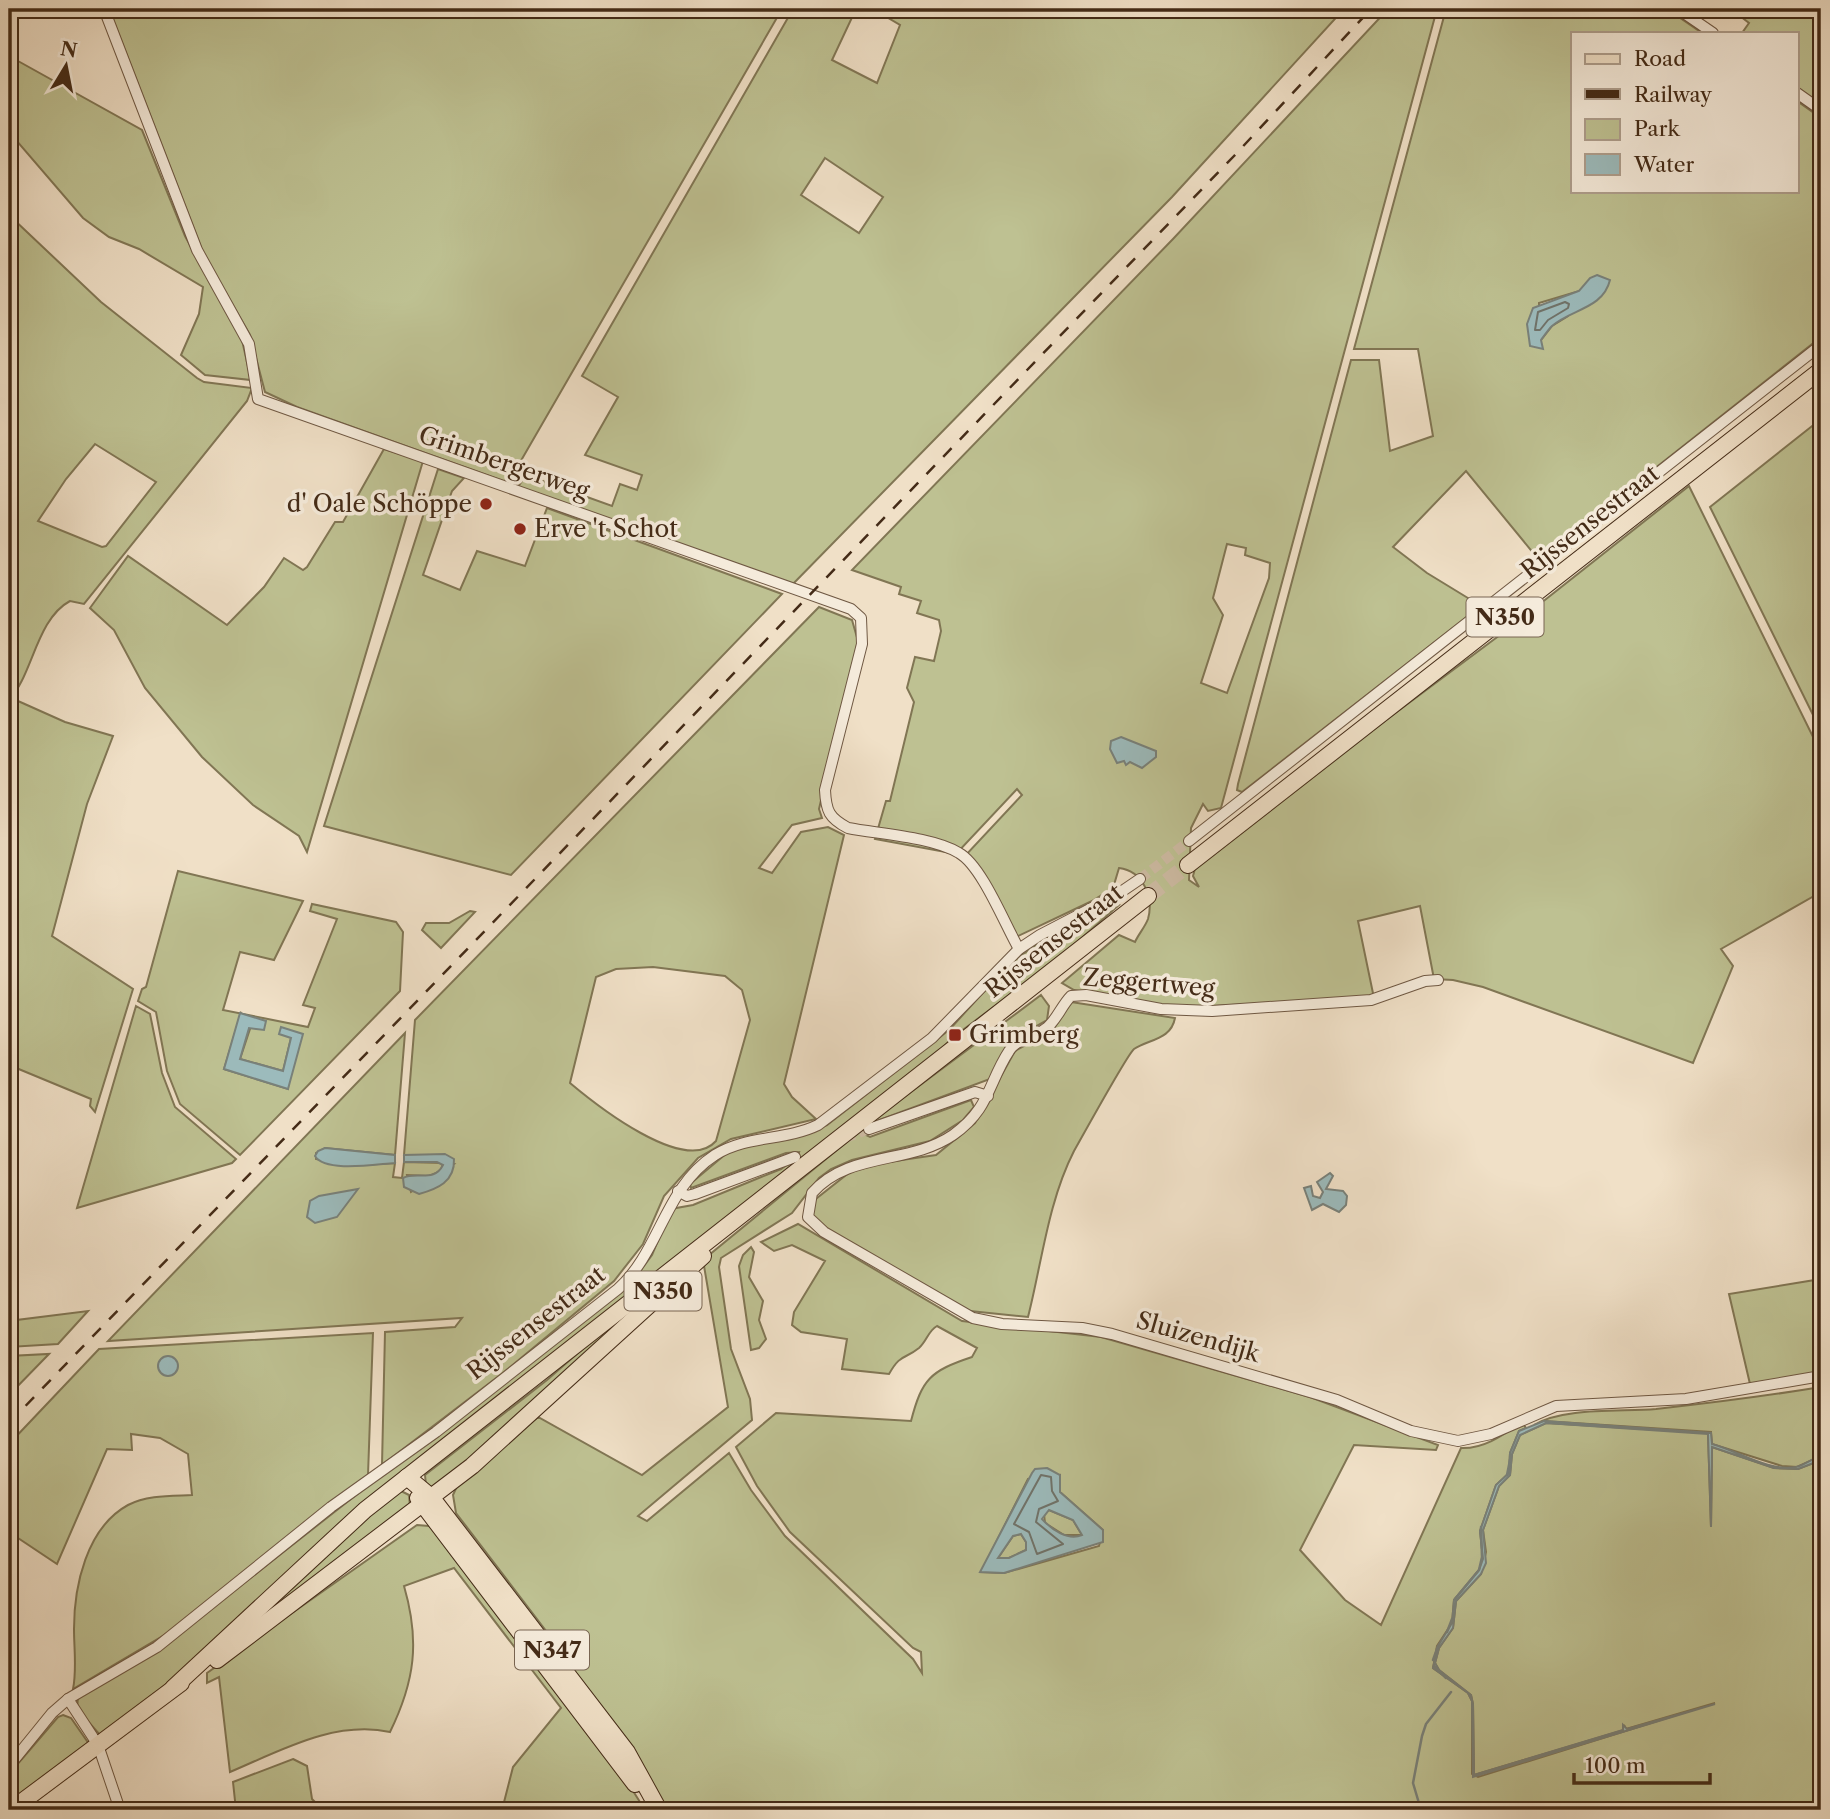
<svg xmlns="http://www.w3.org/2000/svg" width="1830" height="1819" font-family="'Libre Caslon Text',serif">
  <rect width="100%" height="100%" fill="#f0e0c7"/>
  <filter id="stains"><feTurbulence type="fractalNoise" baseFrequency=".00286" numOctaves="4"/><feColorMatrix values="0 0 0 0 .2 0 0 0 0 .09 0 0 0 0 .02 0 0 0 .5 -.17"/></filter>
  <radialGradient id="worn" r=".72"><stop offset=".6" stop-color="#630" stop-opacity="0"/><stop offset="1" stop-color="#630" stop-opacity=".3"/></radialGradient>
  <g fill="#bec192" stroke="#817654" stroke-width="2" fill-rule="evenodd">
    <path d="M109,9H782L515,471L509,480L503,481L297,407L265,392L250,335L204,255Z"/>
    <path d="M793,9H856L832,60L877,83L900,25L873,9H1344L1172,197L789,588L518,487L526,475L612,506L620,484L637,490L642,475L585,455L618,397L582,376ZM825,158L883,197L859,233L801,195Z"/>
    <path d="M1388,9H1437L1221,808L1208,811L1203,804L1191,828L1189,880L1199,887L1193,876L1197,861L1512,626L1689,486L1821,753V892L1721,949L1733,966L1693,1063L1483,987L1453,980L1434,979L1420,906L1358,921L1374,998L1170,1008L1074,990L1062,983L1119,935L1135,942C1138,935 1145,927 1148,919C1154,897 1143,871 1119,868L1113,888L1092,901L1016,937L963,858L1022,795L1017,789L956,854L875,839L886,801H890L914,702L907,688L915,657L934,661L941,631L939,620L917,613L921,601L899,594L901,587L852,570L1173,239ZM1227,544L1246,548L1245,555L1270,563L1269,578L1227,693L1201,683L1223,615L1213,598Z"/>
    <path d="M1446,9H1667L1702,33H1573V191H1797V101L1821,118V337L1539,560L1466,471L1393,547L1427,573L1481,606L1242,792L1237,790L1238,784L1351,360H1379L1390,451L1433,436L1418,349H1354ZM1579,291L1568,316L1552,326L1541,340L1539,303Z"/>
    <path d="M1731,9H1821V106L1797,89V33H1742L1749,23Z"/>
    <path d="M9,56L142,130L185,236L242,340L251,380L205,375L181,355L199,314L203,287L139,249L109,237L83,218L9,132Z"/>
    <path d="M9,215L101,302L197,378L204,382L252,388L247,401L84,604L70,601C36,619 32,678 9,699ZM95,444L156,482L106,546L102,547L38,521L66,479Z"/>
    <path d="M1821,419V731L1710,507Z"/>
    <path d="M384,449L423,461L307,852L299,836L253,805L202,757L145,688L114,630L90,608L128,556L227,625L264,587L284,558L303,570L307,567L335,522H343Z"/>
    <path d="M438,469L464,478L452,491L423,575L460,590L477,551L525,566L547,508L782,594L511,875L324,826Z"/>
    <path d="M819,607L852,620L858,641L819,809L822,818L792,825L759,868L772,873L801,832L828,827L844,835L784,1084L792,1097L816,1119L731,1139L698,1158L664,1196L643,1244L614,1281L504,1372L382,1465L385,1332L455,1327L462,1318L108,1341L405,1033L395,1155L325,1148L316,1153V1159L345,1166L395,1163L393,1177L402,1178L404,1162L443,1163L441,1171L429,1176L407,1175L411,1192L454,1164L423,1156L404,1155L415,1020ZM653,967L725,976L742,990L750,1020L716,1141C685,1176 595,1104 570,1083L596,977L616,969Z"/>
    <path d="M18,701L65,722L113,736L87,804L52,936L133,989L95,1112L90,1106L91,1099L9,1065V705Z"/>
    <path d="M178,871L303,901L274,960L240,952L223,1010L308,1027L315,1008L303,1005L337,919L310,911L312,904L396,922L403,932L400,991L240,1155L180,1104L167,1071L156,1012L138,1001L142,989L146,987ZM241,1013L251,1026L240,1059L283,1071L291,1038L288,1089L224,1069Z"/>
    <path d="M1116,904L1119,905L1059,958L956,1035L950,1029L1008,965L1048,936Z"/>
    <path d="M470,911L475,912L441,948L422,930L426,923H449Z"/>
    <path d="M1041,995L1049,1006L1047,1020L1010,1041L990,1079L879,1120L864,1134L870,1137L971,1100L974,1107L963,1120L930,1141L852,1160L831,1169L819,1178L792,1213L721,1258L719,1267L731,1349L750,1399L752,1420L638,1516L647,1521L729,1453L751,1490L785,1536L913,1659L922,1673L921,1652L913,1648L790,1532L757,1486L736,1447L776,1413L911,1421C922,1379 930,1371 972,1357L977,1348L937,1326C928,1331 927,1341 919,1348C904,1360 901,1353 889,1374L842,1369L847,1339L801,1332L792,1325L794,1312L825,1261L792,1245L774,1251L761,1242L798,1224L962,1321L1101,1337L1310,1397L1438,1445L1436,1450L1354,1445L1300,1550L1345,1600L1381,1625L1461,1448C1484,1449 1503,1435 1522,1422L1526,1428L1519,1431L1510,1453L1509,1473L1496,1485L1480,1531L1483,1559L1479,1570L1454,1600L1452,1623L1437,1646L1433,1668L1468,1693L1472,1701V1774L1478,1777L1715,1703L1626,1729L1624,1725V1730L1474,1775L1473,1704L1471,1695L1439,1670L1435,1663L1439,1648L1453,1628L1456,1601L1481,1574L1486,1552L1483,1530L1499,1486L1510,1475L1512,1454L1520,1435L1546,1423L1708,1433L1711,1527L1712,1447L1774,1468L1798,1469L1821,1460V1810H666L553,1640L456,1513L453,1495L458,1484L538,1417L642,1475L728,1407L703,1260L876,1118ZM1060,1475V1492L1103,1530L1099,1546L1004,1573L981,1572L1028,1479Z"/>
    <path d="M1071,1002L1175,1018C1171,1040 1149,1039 1134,1049C1127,1055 1082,1137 1074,1151C1048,1202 1042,1262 1028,1317L970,1311L818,1226L811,1217L812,1202L850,1172L881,1163L936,1155L975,1123L1015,1051L1053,1030Z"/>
    <path d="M136,1006L150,1014L162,1073L175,1107L236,1159L232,1163L77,1208Z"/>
    <path d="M949,1030L954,1036L935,1056L787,1169L159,1690L100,1735L77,1709L78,1697L166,1644L638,1274L652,1255L671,1209L693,1205L781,1169L797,1157L799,1152L786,1153L691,1188L690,1184L727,1153L746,1145L791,1139L827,1125Z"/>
    <path d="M751,1247L754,1252L749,1277L763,1301L759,1320L766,1339L759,1348L751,1350L739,1266L743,1255Z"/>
    <path d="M679,1265L529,1410L434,1489L426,1485L425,1475L547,1380Z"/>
    <path d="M1821,1279V1372L1750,1384L1729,1294Z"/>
    <path d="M88,1311L58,1344L9,1347V1321Z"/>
    <path d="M373,1333L368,1475L166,1634L73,1689C77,1670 74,1649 74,1629C74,1587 86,1528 128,1505C147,1495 171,1496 192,1495L188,1454L160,1438L131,1434L132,1450L107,1449L57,1564L9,1532V1444L99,1349Z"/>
    <path d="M49,1354L9,1395V1356Z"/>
    <path d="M1821,1387V1456L1797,1467L1782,1466L1712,1444L1711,1432L1544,1421L1534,1425C1563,1407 1621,1412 1656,1409C1711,1403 1766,1396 1821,1387Z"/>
    <path d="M401,1491L409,1495L410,1507L224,1646L345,1532Z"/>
    <path d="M1049,1510L1073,1520L1082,1535H1064L1045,1523L1044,1514Z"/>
    <path d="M417,1525L429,1526L435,1531L628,1783L645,1810H502L513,1767L561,1708L454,1568L404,1586C420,1641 415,1681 390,1732C334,1720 280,1751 230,1772L219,1677L207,1683V1673Z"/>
    <path d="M1021,1534L1026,1542V1550L1009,1558H998L1013,1536Z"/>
    <path d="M63,1715L71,1718L89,1744L9,1803V1774L58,1717Z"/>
    <path d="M293,1759L307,1766L312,1799L323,1810H236L233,1782Z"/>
  </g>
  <g fill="#9cbbbc" stroke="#79817a" stroke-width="2" fill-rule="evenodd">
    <path d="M1597,275L1610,280C1603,309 1571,309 1552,326C1548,330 1544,336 1541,340L1543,349L1530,346L1527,324L1533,308L1579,291L1590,278Z"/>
    <path d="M1121,737L1156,751V757L1142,768L1130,762L1126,765L1124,761L1117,763L1110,749L1111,741Z"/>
    <path d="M240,1013L266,1021L264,1030L249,1028L240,1059L283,1071L291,1038L279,1034L281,1027L303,1034L288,1089L224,1069Z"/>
    <path d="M325,1148L395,1155V1163C377,1164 325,1173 315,1156L318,1151Z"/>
    <path d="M445,1154L454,1159C455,1182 437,1189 419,1194L404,1187L403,1178C416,1171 434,1183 443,1165L437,1162H404V1155Z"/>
    <path d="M1330,1173L1333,1176L1326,1189L1343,1191L1347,1196L1346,1205L1339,1212L1323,1204L1312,1210L1304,1188L1311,1186L1313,1196L1320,1198L1323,1192L1317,1182Z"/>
    <path d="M358,1189L337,1217L315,1223L307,1217L310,1201L319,1196Z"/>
    <circle cx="168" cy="1366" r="10"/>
    <path d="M1544,1421L1711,1433L1712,1444C1738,1451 1769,1472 1796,1467C1805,1465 1813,1458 1821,1456V1460L1798,1469L1774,1468L1712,1447L1711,1527L1708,1434L1546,1423L1520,1435L1512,1454L1510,1475L1499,1486L1483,1530L1486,1563L1481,1574L1456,1601L1453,1628L1439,1648L1435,1663L1439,1670L1471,1695L1473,1704L1474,1775L1623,1730V1725L1627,1729L1715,1704L1473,1777L1472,1701L1468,1693L1433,1668L1438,1646L1452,1623L1454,1600L1479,1570L1483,1559L1480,1531L1496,1485L1509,1473L1510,1453L1519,1431Z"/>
    <path d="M1047,1468L1060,1475V1492L1103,1530V1542L1004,1573L980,1572L1032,1473L1035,1469ZM1049,1510L1073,1520L1082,1535C1068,1541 1052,1530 1042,1519ZM1021,1534L1026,1542V1550L1009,1558H998L1013,1536Z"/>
  </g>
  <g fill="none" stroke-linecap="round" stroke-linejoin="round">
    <g stroke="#70736a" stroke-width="2">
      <path d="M1565,302L1569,304L1568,308L1548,320L1540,330H1535L1538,312Z"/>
      <path d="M1041,1475L1051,1477L1052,1491L1058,1501L1039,1509L1036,1522L1063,1544L1037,1554L1029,1532L1014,1524Z"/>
    </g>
    <g stroke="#79817a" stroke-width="2.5">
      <path d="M1507,1475L1511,1455"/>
      <path d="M1455,1599L1479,1570L1482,1557L1481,1527"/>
      <path d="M1447,1632L1452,1619"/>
      <path d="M1433,1660L1438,1646"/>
      <path d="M1434,1666L1446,1678"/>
      <path d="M1421,1810L1413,1783L1422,1736L1426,1724L1451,1692"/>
    </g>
    <g stroke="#cebca4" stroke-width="10" stroke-dasharray="10 5" stroke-linecap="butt">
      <path d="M1140,879L1189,841"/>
      <path d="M845,1138L869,1129"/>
    </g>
    <path stroke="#cebca4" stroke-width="16" stroke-dasharray="16 8" stroke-linecap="butt" d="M1148,896L1188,865"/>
    <g stroke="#6f5843" stroke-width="12">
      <g id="minor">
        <path d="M104,9L197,250L249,344L258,399L851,609L861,618L862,644L825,790C826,811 829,818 848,828C879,834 933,837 959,853C982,866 1005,925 1019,949"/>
        <path d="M1678,9L1713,33"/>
        <path d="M1797,93L1821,110"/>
        <path d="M1189,841L1821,345"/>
        <path d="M1438,980L1425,981L1371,1000L1212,1011L1161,1009L1086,995L1071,996C1061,1006 1056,1022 1045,1029C1033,1038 1017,1038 1009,1051C988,1083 990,1109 953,1135C909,1165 849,1151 812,1193L808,1217L824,1232L973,1318L1002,1324L1082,1328L1112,1334L1337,1400L1411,1431L1458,1441L1491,1434L1556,1406L1686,1399L1821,1376"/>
        <path d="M869,1129L975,1092L988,1096"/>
        <path d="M678,1191L687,1196L695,1194L795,1157"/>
        <path d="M68,1699L98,1745L120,1810"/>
        <path d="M9,1766L52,1713L68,1699L157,1647L331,1507L436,1432L618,1289C661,1250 664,1188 715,1155C747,1135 785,1141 818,1125L932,1038L1019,949L1040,935L1115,896L1140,879"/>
      </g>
    </g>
    <g stroke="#442b17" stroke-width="18">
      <g id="primary">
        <path d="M1188,865L1821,370"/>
        <path d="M407,1477L432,1498L627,1752L659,1810"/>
        <path d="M418,1498L635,1784"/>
        <path d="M217,1660L472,1466L703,1256"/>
        <path d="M173,1688L365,1510L1148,896"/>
        <path d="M11,1810L181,1683"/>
      </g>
    </g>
    <use href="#minor" stroke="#f5ebdb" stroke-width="10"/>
    <use href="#primary" stroke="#f0e0c7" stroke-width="16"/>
    <path stroke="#442b17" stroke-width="2.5" stroke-dasharray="12 12" stroke-linecap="butt" d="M9,1423L1234,156L1371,9"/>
  </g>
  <g fill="#8f2418" stroke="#f5ebdb" stroke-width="2.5">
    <circle cx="486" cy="504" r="7"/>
    <circle cx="520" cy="529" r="7"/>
    <rect x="948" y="1028" width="14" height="14" rx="3.5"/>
  </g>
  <g text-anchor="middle" stroke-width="7" stroke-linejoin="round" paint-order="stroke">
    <g fill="#f5ebdb" stroke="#796552" stroke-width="2">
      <rect x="1466.5" y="597.5" width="77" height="39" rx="5"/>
      <rect x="624.5" y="1271.5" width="77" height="39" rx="5"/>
      <rect x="515" y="1630.5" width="74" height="39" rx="5"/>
    </g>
    <g font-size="23" font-weight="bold" fill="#442b17">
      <text x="1505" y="625">N350</text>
      <text x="663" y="1299">N350</text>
      <text x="552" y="1658">N347</text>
    </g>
    <g font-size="24" fill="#442b17" stroke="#f5ebdb">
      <text transform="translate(504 463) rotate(19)" y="8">Grimbergerweg</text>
      <text transform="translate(1590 522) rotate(-38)" y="8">Rijssensestraat</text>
      <text transform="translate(1054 941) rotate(-38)" y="8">Rijssensestraat</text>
      <text transform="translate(1149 983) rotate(5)" y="8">Zeggertweg</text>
      <text transform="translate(536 1323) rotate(-38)" y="8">Rijssensestraat</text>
      <text transform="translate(1198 1337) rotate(16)" y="8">Sluizendijk</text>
    </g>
    <g font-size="24" fill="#442b17" stroke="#f5ebdb" text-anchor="start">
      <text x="472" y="512" text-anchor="end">d' Oale Schöppe</text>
      <text x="534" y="537">Erve 't Schot</text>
      <text x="969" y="1043">Grimberg</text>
    </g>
  </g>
  <rect width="1830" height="1819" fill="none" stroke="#f0e0c7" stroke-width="35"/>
  <rect x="10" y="10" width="1809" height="1798" fill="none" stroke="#442b17" stroke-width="3.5"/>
  <rect x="18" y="18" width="1795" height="1784" fill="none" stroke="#442b17" stroke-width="2"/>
  <rect x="1571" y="32" width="228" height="161" fill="#f5ebdb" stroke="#ae9e8d" stroke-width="2"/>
  <rect x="1585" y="54" width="35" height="10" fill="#f0e0c7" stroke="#ae9e8d" stroke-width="2"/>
  <text x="1634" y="66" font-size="21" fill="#442b17">Road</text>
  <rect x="1585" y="89" width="35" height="10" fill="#442b17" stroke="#ae9e8d" stroke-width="2"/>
  <text x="1634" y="102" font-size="21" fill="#442b17">Railway</text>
  <rect x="1585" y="119" width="35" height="21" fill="#bec192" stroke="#ae9e8d" stroke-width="2"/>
  <text x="1634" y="136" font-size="21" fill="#442b17">Park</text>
  <rect x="1585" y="154" width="35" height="21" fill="#9cbbbc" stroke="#ae9e8d" stroke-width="2"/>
  <text x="1634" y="172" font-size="21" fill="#442b17">Water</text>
  <g transform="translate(66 66) rotate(10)" stroke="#f5ebdb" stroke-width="5" paint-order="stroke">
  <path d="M0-5L12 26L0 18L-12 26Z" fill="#442b17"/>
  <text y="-10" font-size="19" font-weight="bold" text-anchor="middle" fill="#442b17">N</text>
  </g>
  <path d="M1574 1773v10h136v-10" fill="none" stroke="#442b17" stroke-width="3.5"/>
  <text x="1585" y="1773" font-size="21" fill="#442b17" stroke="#f5ebdb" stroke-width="5" paint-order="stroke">100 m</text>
  <rect width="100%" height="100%" filter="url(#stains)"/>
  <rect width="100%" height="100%" fill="url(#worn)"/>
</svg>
